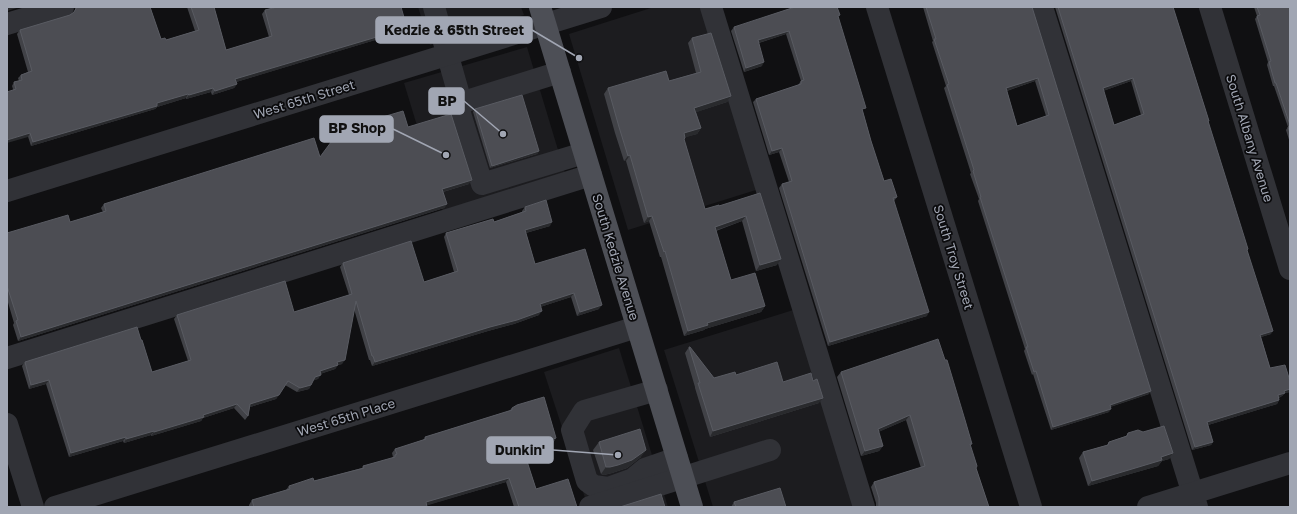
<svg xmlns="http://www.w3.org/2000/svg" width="1297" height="514" font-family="'Golos Text',sans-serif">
  <rect width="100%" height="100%" fill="#101012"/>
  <g fill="#1c1c1f">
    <path d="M418,7H521L524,15L430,45Z"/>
    <path d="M654,7H711L766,187L628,230L569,34Z"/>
    <path d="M527,47L568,183L446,221L404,83Z"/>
    <path d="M803,307L864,507H713L664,350Z"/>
    <path d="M619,348L668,507H588L544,372Z"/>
  </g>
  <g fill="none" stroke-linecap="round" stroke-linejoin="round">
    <g stroke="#313237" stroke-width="22">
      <path d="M434,7L461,102"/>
      <path d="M711,7L864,507"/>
      <path d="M877,7L1031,507"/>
      <path d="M1042,7L1197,507"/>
      <path d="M1210,7L1290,269"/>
      <path d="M7,24L63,7"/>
      <path d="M560,72L457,104L482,184L584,153"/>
      <path d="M7,191L601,7"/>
      <path d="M7,358L591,175"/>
      <path d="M657,390L584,411L572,430L587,481L594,486L608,488L633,479L645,469L677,458"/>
      <path d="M7,424L33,507"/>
      <path d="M55,507L637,327"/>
      <path d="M590,507L770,450"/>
      <path d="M1148,507L1290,463"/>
    </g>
    <path stroke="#4d4f56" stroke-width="22" d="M540,7L692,507"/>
  </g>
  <g fill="#414247" fill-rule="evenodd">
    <path d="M75,7H150L161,39L166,40L195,31L187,7H214L226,50L269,37L262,14L265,10L405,31L236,82L237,84L234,88L212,95L211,92L186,99V98L157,107L155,109L31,146L12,86L14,82L19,81L18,78L21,75L28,72L17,34L20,30L70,15L74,12L75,10Z"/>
    <path d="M923,7H1032L1149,394L1110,407L1109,412L1051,430L1033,374L1032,375L1024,351L1025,349L978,201L979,199L970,174L971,173L944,88L946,86L932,42L933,41ZM1035,81L1046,116L1017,126L1007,91Z"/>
    <path d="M1055,7H1173L1209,121L1208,122L1247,250L1271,334L1261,337L1270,368L1290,381V392L1285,393L1282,396L1279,398V400L1277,404L1208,425L1213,442L1211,445L1192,450ZM1131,81L1141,115L1114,125L1103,91Z"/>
    <path d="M1254,7H1290V143L1286,130L1288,127L1274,86H1273L1267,65L1268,62L1255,19L1257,16Z"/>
    <path d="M838,17L863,112L871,141L884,181L897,197L894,201L927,316L828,346L779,188L782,184L789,182L779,152L769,155L753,102L756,99L798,85L801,81L786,34L759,43L762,66L744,72L731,31L734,27Z"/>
    <path d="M692,38L731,96L727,102L696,112L701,128L697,134L685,137L684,140L705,209L719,206L760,193L777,265L756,271L742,221L716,231L731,280L765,306L761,312L705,329L704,330L684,336L661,257H660L649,221L644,223L626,161H624L615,133L604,94L608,88L669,81L696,73L688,43Z"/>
    <path d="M475,109L539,151L537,154L490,168L473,112Z"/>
    <path d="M376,119L408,127L469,184L443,192L447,204L444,208L18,341L13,325L14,323L7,299V233L70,222L103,212L101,208L104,204L320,157L352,137L374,122Z"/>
    <path d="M525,207L550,226L526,233L535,264L599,309L577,316L571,297L540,307L539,315L514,324L488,331L372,366L370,360H369L354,309L342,364L338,365L335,369L320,374L318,379L313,380L309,389L297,392L285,385L276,399L250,407L248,416L245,420L234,408L203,418L201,421L151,436V435L124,443L123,441L69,457L46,384L29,389L22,366L25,362L141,340L152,372L188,361L174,319L177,315L294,312L349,295L340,267L343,263L424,282L454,272L444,237L446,233L494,222L522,212V211Z"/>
    <path d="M689,347L714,378L736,375L783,382L813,381L819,403L710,437L695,388V387L685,353Z"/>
    <path d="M841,372L972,444L970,446L976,468L989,507H876V503L871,487L874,482L921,468L906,420L878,432L883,446L879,451L861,456L837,377Z"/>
    <path d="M512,408L556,438L553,443L524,452L536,489L577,507H514L506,482L427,505V507H249V505L252,500L286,490L289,486L314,481L362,468L363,466L392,458L393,457L392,453L395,449L423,440L425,437L509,411Z"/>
    <path d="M1128,433L1173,453L1169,459L1162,461L1158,466L1088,486L1079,458L1083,452L1107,445L1109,442L1126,436Z"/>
    <path d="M599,442L641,457L627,468L612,473L604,475L601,474L593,450Z"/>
    <path d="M734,502L786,507H731Z"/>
  </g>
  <g fill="#292a2d">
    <path d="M10,7H20L7,11V8Z"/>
    <path d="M407,28L405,31L233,83L235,79Z"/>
    <path d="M789,31L786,34L755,44L758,40Z"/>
    <path d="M764,62L762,66L744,72L746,68Z"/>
    <path d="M1038,78L1035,81L1003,92L1006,88Z"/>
    <path d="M1133,78L1131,81L1100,92L1103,88Z"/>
    <path d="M237,84L234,88L212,95L215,91Z"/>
    <path d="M213,88L211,92L186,99L189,95Z"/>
    <path d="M188,94L186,98L157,107L155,109L31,146L33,142L157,103Z"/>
    <path d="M731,96L727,102L691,114L694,108Z"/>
    <path d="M701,128L697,134L680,139L684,133Z"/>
    <path d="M30,133L28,137L7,143V140Z"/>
    <path d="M782,148L779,152L769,155L772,151Z"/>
    <path d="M539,151L537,154L490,168L492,166Z"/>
    <path d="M630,155L626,161H624L628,156Z"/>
    <path d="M472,180L469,184L439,193L442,189Z"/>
    <path d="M447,204L444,208L18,341L21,337Z"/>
    <path d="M652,216L649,221L644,223L648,217Z"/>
    <path d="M746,216L742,221L711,232L715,227Z"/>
    <path d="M552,222L550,226L522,234L525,230Z"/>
    <path d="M781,259L777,265L756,271L760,265Z"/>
    <path d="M574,293L571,297L537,308L540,304Z"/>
    <path d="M602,305L599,309L577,316L580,312Z"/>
    <path d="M765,306L761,312L705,329L704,330L684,336L688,331L707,323Z"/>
    <path d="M542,311L539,315L514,324L488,331L372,366L375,362Z"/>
    <path d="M929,312L927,316L828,346L830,342Z"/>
    <path d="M1273,331L1271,334L1257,338L1260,335Z"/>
    <path d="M345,360L342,364L334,366L337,362Z"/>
    <path d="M338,365L335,369L317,375L320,371Z"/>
    <path d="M321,375L318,379L312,381L315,377Z"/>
    <path d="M49,380L46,384L29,389L31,385Z"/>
    <path d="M311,385L309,389L297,392L300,388Z"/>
    <path d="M1290,389V392L1285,393L1282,396L1275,399L1278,395L1284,391Z"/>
    <path d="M1151,391L1149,394L1107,408L1110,405Z"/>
    <path d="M279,395L276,399L247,408L250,404Z"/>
    <path d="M823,398L819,403L710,437L713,431Z"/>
    <path d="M1279,400L1277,404L1205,426L1207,422Z"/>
    <path d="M237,404L234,408L203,418L201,421L151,436L154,432L203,415Z"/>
    <path d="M1111,409L1109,412L1051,430L1053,427Z"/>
    <path d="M910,415L906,420L874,434L878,429Z"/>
    <path d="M154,431L151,435L124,443L126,439Z"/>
    <path d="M126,437L123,441L69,457L71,453Z"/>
    <path d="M556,438L553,443L520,454L523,449Z"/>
    <path d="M1213,442L1211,445L1192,450L1195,447Z"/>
    <path d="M883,446L879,451L861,456L865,451Z"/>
    <path d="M646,450L641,457L627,468L612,473L604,475L601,474L606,467Z"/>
    <path d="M1173,453L1169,459L1162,461L1158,466L1088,486L1092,481Z"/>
    <path d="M509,478L506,482L422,507L426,502Z"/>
  </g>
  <g fill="#4c4d53" stroke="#595b62" fill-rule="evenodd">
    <path d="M77,7H150L161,39L165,38L166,40L199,30L191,7H214L226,50L272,36L265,10L277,7H401L407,28L235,79L237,84L215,91L213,88L189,95L188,94L157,103V106L33,142L30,133L7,140V92L16,89L14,82L22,80L21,75L32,71L20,30L70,15L74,12Z"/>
    <path d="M795,7H837L840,15L838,16L866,108L862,109L871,141L884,181L891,179L897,197L893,198L929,312L830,342L782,184L792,181L782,148L772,151L756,99L801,84V81L804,80L789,31L758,40L764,62L746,68L734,27Z"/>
    <path d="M926,7H1032L1151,391L1110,405L1111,409L1053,427L1036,371L1034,372L1026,347H1028L980,197H981L973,171L974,170L947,85L949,84L934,39H936ZM1038,78L1049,115L1017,126L1006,88Z"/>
    <path d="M1058,7H1173L1209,121H1208L1248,249L1247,250L1273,331L1260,335L1270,368L1285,365L1290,381V389L1284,391L1285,393L1278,395L1279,400L1207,422L1213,442L1195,447ZM1133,78L1144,114L1114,125L1103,88Z"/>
    <path d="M1257,7H1290V125L1276,83H1275L1269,62L1271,61L1257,16L1260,15Z"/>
    <path d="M711,33L731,96L694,108L701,128L684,133L685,138L684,139L705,209L719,205V206L760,193L781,259L760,265L746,216L715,227L731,280L755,273L765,306L707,323L708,325L688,331L665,251L664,252L652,216L648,217L630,155L628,156L619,127L608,88L666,71L669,81L701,72L692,38Z"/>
    <path d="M522,95L539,151L492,166L475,109Z"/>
    <path d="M403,111L408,127L451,114L472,180L442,189L447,204L21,337L16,321L18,320L7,286V233L68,215L70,222L90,216L106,211L104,204L314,138L320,157L337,134L345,132L352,137L359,127L376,121V119Z"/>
    <path d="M1290,126V133L1288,127Z"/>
    <path d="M546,200L552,222L525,230L535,264L585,249L602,305L580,312L574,293L540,304L542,311L517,320L490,327L375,362L373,356H372L356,301L345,360L337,362L338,365L320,371L321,375L315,377L311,385L300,388L288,381L279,395L250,404L248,416L237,404L203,415L204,417L154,432V431L126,439V437L71,453L49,380L31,385L25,362L137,327L141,340H142L152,372L191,360L177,315L285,281L294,312L352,294L343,263L411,241L424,282L458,271L446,233L493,219L494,222L526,211L525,207Z"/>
    <path d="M938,339L945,360H947L965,420L972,444H970L977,466L976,468L989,507H879V498L874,482L925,466L910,415L878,429L883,446L865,451L841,372Z"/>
    <path d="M689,347H690L714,378L735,372L736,375L777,362L783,382L811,373L813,381L817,379L823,398L713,431L698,383H700Z"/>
    <path d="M544,397L556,438L523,449L536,489L568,479L577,507H519L509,478L426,502L427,507H254L252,500L290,489L289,486L313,478L314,481L364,468L363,466L395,457V455L397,454L395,449L426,439L425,437L512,410V408L517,405Z"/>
    <path d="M1164,426L1173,453L1161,457L1162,460L1092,481L1083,452L1108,445L1109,442L1127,436L1128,433L1138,430L1143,432Z"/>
    <path d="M640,429L646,450L632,460L618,465L610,467H606L599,442Z"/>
    <path d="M780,488L786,507H736L734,502Z"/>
    <path d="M661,494L665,507H620Z"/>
  </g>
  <g text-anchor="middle" stroke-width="3.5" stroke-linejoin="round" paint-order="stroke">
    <g font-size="13" fill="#a1a6b3" stroke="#0b0b0d">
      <text transform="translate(304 99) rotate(-17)" y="5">West 65th Street</text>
      <text transform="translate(1250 138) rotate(73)" y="5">South Albany Avenue</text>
      <text transform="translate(616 257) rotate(73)" y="5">South Kedzie Avenue</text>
      <text transform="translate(954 257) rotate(73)" y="5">South Troy Street</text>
      <text transform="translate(346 417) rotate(-17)" y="5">West 65th Place</text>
    </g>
  </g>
  <path fill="none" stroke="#a1a6b3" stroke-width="1.5" d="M579 58L532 30M503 134L464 101M446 155L393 129M618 455L553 450"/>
  <g fill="#a1a6b3" stroke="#0b0b0d" stroke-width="1.5">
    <circle cx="579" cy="58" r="4"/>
    <circle cx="503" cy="134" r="4"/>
    <circle cx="446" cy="155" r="4"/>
    <circle cx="618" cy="455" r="4"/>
  </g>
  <g fill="#a1a6b3" stroke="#a1a6b3" stroke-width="1.5">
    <rect x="376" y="17" width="156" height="26" rx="4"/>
    <rect x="429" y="88" width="35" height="26" rx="4"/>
    <rect x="320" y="116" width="73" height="26" rx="4"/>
    <rect x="487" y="437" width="66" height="26" rx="4"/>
  </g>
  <g font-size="14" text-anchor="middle" font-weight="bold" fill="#111">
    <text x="454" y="35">Kedzie &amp; 65th Street</text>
    <text x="447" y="106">BP</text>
    <text x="357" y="133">BP Shop</text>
    <text x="520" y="455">Dunkin'</text>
  </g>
  <rect width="1297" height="514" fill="none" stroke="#a1a6b3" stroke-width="16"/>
</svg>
